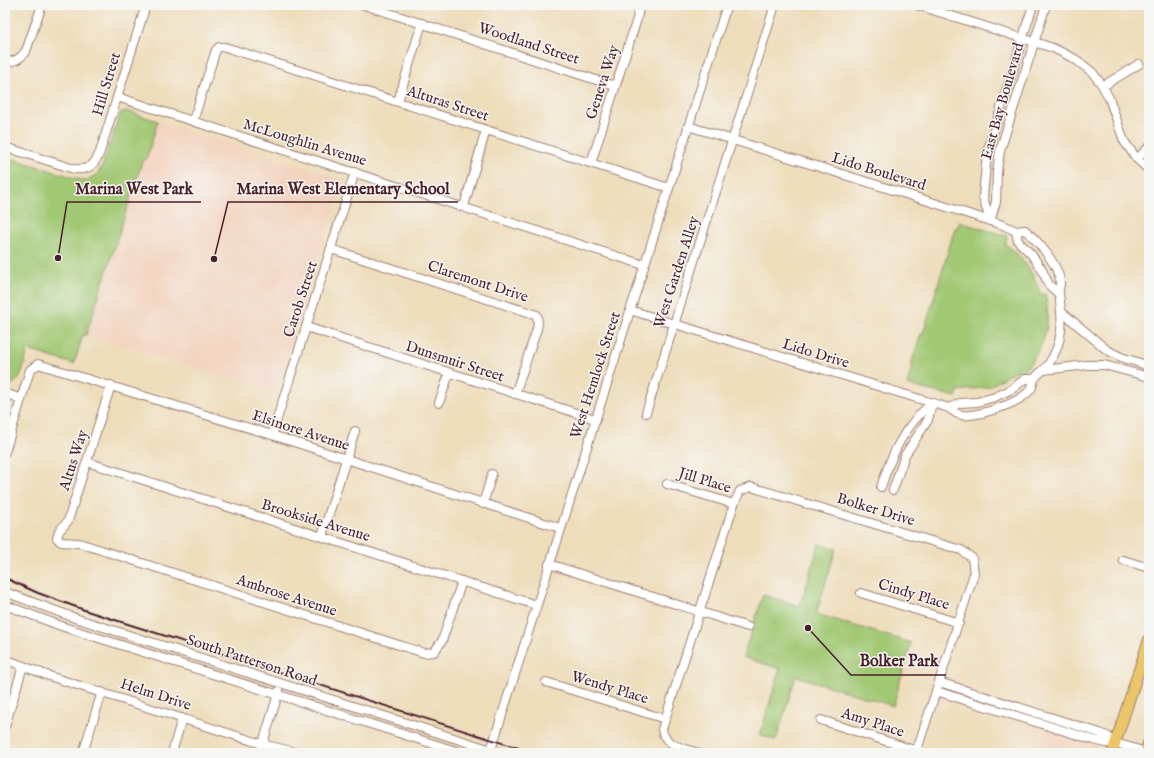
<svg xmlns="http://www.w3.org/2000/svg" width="1154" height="758" font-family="'IM FELL English',serif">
  <rect width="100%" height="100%" fill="#f6f6f2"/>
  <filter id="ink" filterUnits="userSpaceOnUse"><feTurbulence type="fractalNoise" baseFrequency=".025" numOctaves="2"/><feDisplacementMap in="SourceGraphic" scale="8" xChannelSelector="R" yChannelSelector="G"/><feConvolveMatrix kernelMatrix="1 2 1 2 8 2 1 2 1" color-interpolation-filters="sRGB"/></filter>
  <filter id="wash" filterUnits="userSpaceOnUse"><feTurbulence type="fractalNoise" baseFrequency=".012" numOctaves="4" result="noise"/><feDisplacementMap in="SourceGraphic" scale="16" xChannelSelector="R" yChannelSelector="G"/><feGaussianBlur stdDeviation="0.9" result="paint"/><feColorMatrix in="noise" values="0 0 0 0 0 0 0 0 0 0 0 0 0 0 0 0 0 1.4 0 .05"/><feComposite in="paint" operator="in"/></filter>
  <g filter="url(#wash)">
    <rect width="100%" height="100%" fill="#edb"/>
    <g fill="#f3d4bf">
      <path d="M158,121L343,179L276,392L86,335L143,159L146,160Z"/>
      <path d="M1046,730L1104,748L1103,753H1038Z"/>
    </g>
    <g fill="#a1c873" stroke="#76744f">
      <path d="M126,111L158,121L146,160L143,159L86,335H83L74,364L28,350C24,362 22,387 5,385V174L10,158L85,181L97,174L102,167L120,113Z"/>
      <path d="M959,222L1007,236L1005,244C1024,257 1034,274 1041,295L1045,294C1052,325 1044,352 1020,374L1016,370L989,387L958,391L956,397L907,385L913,364H911L921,334H923L955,228H957Z"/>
      <path d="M819,544L836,549L816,614L911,643L893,706L796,676L776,740L760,735L780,669L743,657L763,595L800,606Z"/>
    </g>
  </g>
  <g filter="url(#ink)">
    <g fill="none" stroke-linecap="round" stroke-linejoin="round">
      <g stroke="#9c7e73" stroke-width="10">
        <g id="minor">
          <path d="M364,5L615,86"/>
          <path d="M917,5L1053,48L1075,59L1092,72L1102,85L1109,98L1124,141L1137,159L1149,170"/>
          <path d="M5,62C15,62 20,59 26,51L42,5"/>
          <path d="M1103,86L1139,64"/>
          <path d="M117,97L644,265"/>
          <path d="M398,101L422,23"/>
          <path d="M193,121L216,50L219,47H225L669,188"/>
          <path d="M688,126L727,138"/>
          <path d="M5,147L74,169C88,171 95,165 100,152L146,5"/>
          <path d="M1137,159L1149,147"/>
          <path d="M591,163L637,19L639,8L636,5"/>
          <path d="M464,206L486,130"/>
          <path d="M990,221L983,197L987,153L1033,5"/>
          <path d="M990,221L996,202L997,171L1000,151L1046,5"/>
          <path d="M1016,231L1018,241L1031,254L1041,268L1049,285L1058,293"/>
          <path d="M331,249L537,315L538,323L537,329L515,394"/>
          <path d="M630,310L668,322"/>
          <path d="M1062,312L1107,350L1121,357L1149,366"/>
          <path d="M675,324L949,408C960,418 967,416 982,413C996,410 1022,401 1031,389C1033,386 1033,381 1035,378C1039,373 1044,370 1048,365C1064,342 1063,320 1059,294C1058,290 1060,287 1060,283C1060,266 1037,240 1025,230L1016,231L1003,225L928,201L733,140"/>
          <path d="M306,327L595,419"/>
          <path d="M1044,370L1087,365H1104L1149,377"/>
          <path d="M111,385L68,521L59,531L57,538L61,542L79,543L424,653L434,652L442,641L462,581"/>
          <path d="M5,393L21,399"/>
          <path d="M439,403L449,374"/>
          <path d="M949,408L960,403L977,402L995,397L1012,389L1025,379H1034"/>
          <path d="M646,413L775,5"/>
          <path d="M272,435L355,172"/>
          <path d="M5,452L30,370L38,364L272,435L560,528"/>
          <path d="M87,462L536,605"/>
          <path d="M667,484L734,504"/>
          <path d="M881,487C892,453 904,426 932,403"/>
          <path d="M893,490L905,455L928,420L932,403"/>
          <path d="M483,504L492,474"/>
          <path d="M322,536L355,431"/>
          <path d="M1123,560L1149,568"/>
          <path d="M549,564L748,627"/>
          <path d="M5,592L78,619L501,753"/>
          <path d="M861,593L959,623"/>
          <path d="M5,605L64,627L462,753"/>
          <path d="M5,659L49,676L262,744L299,753"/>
          <path d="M546,682L665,719"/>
          <path d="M939,682L1100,733L1107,736L1116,743"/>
          <path d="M936,691L1094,740L1106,743H1116L1146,752"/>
          <path d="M821,720L917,751"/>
          <path d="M5,726L23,666"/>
          <path d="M83,753L102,692"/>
          <path d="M172,753L182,718"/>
          <path d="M260,753L279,691"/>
          <path d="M490,753L727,5"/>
          <path d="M698,753C684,748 664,746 662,729L734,504L740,491L751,487L961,550L972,558L974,574L916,753"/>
        </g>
      </g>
      <g stroke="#9c7e73" stroke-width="12">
        <g id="major">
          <path d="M1112,753L1149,639"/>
          <path d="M1145,753L1149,741"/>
        </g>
      </g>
      <use href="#minor" stroke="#fff" stroke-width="8"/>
      <use href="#major" stroke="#ecc569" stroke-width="10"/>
      <path stroke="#4a1f2b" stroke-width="2" d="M5,578L38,593L90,612L534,753"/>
    </g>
  </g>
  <g text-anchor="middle" stroke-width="3" stroke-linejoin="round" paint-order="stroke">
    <g font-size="15" fill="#4a1f2b" stroke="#f6f6f2">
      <text transform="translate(529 43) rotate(18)" y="5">Woodland Street</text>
      <text transform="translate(602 82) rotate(-72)" y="5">Geneva Way</text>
      <text transform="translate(106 84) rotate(-73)" y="5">Hill Street</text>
      <text transform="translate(1002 101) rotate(-74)" y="5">East Bay Boulevard</text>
      <text transform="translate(448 103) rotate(18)" y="5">Alturas Street</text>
      <text transform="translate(305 142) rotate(17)" y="5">McLoughlin Avenue</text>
      <text transform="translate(879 171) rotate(17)" y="5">Lido Boulevard</text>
      <text transform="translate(676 272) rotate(-72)" y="5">West Garden Alley</text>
      <text transform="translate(478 281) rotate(18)" y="5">Claremont Drive</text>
      <text transform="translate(300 299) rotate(-72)" y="5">Carob Street</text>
      <text transform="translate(816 353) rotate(17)" y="5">Lido Drive</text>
      <text transform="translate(455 361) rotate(18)" y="5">Dunsmuir Street</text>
      <text transform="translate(595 375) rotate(-72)" y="5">West Hemlock Street</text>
      <text transform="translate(301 430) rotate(18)" y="5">Elsinore Avenue</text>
      <text transform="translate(73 460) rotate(-72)" y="5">Altus Way</text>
      <text transform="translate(705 480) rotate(17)" y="5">Jill Place</text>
      <text transform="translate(876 509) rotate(17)" y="5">Bolker Drive</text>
      <text transform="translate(316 520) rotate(17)" y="5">Brookside Avenue</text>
      <text transform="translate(914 594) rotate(17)" y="5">Cindy Place</text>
      <text transform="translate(287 595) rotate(18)" y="5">Ambrose Avenue</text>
      <text transform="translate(252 660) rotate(18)" y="5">South Patterson Road</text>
      <text transform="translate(610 687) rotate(17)" y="5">Wendy Place</text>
      <text transform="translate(156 694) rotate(18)" y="5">Helm Drive</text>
      <text transform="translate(873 722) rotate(18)" y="5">Amy Place</text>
    </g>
  </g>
  <path fill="none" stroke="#4a1f2b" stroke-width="1.5" d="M214 259L228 202H458M58 258L67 202H201M808 628L851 675H946"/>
  <g fill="#4a1f2b" stroke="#f6f6f2" stroke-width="1.5">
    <circle cx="214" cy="259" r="4"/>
    <circle cx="58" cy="258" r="4"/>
    <circle cx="808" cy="628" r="4"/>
  </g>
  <g font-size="16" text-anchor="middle" font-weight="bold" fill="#4a1f2b" stroke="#f6f6f2" stroke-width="3" stroke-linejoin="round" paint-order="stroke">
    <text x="343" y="194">Marina West Elementary School</text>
    <text x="134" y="194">Marina West Park</text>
    <text x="899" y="666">Bolker Park</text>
  </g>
  <rect width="1154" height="758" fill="none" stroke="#f6f6f2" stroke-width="20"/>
</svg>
